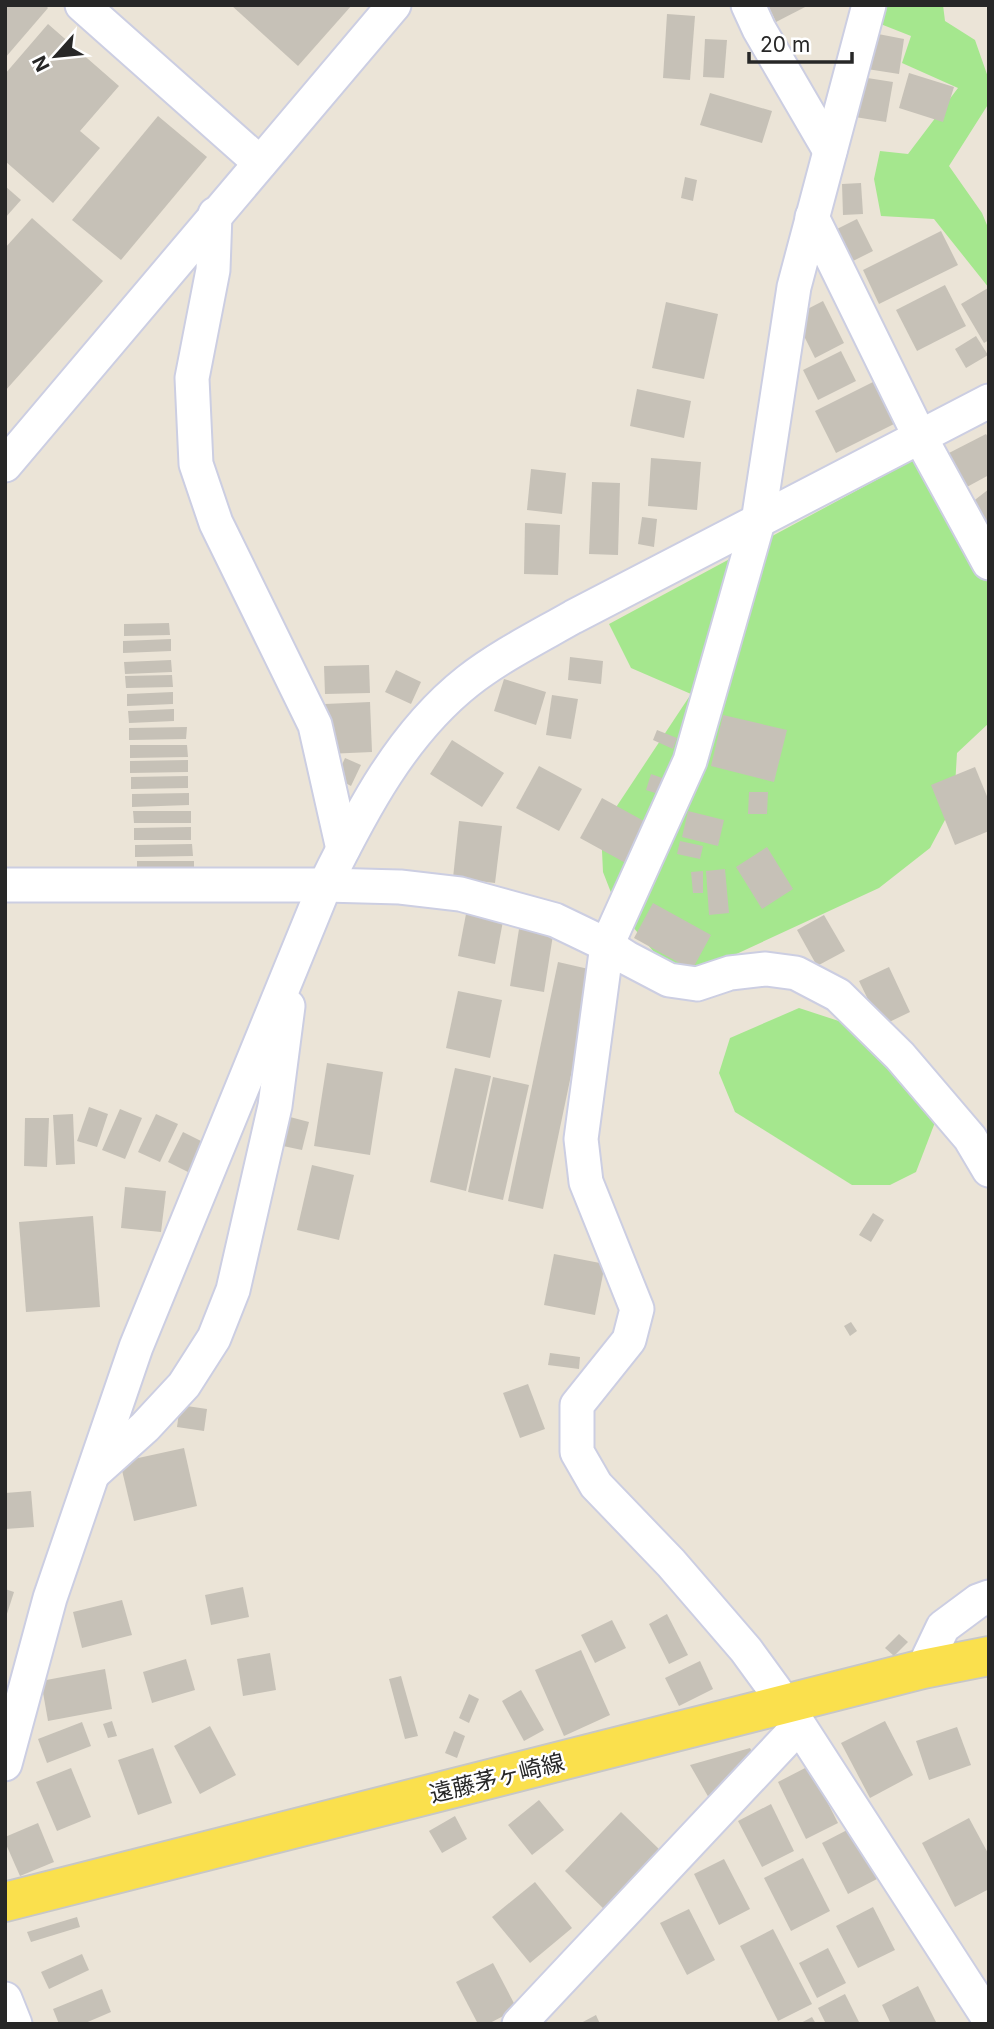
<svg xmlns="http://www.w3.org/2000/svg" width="994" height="2029" font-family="Inter,'Noto Sans JP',sans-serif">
  <rect width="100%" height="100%" fill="#ebe4d7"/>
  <g fill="#a5e78e">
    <path d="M883,5H943L945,21L975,40L989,80V103L949,166L982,213L989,230V288L934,219L881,216L874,179L880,151L908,154L958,88L902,63L911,36L878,23Z"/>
    <path d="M917,458L989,581V723L957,753L954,803L930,848L879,888L693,974L664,964L617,908L603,872L601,830L691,694L631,668L609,624Z"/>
    <path d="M799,1008L912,1045L934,1077V1125L916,1172L890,1185H852L735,1112L719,1073L730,1038Z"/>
  </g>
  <g fill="#c6c1b7">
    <path d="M5,5H45L48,8L5,58Z"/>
    <path d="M231,5H352L298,66Z"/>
    <path d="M768,5H809L776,22Z"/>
    <path d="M667,14L695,16L690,80L663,78Z"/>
    <path d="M48,24L119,86L80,131L100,148L53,203L5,161V74Z"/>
    <path d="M873,33L904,39L899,74L867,69Z"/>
    <path d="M705,39L727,40L724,78L703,77Z"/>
    <path d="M909,73L954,87L943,122L899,108Z"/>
    <path d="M861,77L893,82L886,122L855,117Z"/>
    <path d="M710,93L772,111L762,143L700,125Z"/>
    <path d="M158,116L207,157L121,260L72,220Z"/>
    <path d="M685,177L697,180L693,201L681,198Z"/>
    <path d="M861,183L863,214L843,215L842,184Z"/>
    <path d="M5,186L21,200L5,218Z"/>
    <path d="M32,218L103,281L5,391V248Z"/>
    <path d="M857,219L873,251L849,263L833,231Z"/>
    <path d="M941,231L958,265L879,304L863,270Z"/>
    <path d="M945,285L966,326L917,351L896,310Z"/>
    <path d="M988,288L989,340L984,343L961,304Z"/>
    <path d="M823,301L844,343L815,358L794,316Z"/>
    <path d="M666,302L718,314L704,379L652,368Z"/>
    <path d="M976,336L988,355L966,368L955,349Z"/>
    <path d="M841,351L856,381L818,400L803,370Z"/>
    <path d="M875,381L896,423L836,453L815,411Z"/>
    <path d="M637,389L691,401L684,438L630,426Z"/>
    <path d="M986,434L989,439V475L965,488L947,454Z"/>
    <path d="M651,458L701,462L697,510L648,506Z"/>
    <path d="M531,469L566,473L562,514L527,510Z"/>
    <path d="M592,482L620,483L618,555L589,554Z"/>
    <path d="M989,489V534L967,506Z"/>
    <path d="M642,517L657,519L654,547L638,544Z"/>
    <path d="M525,523L560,525L558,575L524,574Z"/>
    <path d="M169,623L170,635L124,636V624Z"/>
    <path d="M171,639V651L123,653V641Z"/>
    <path d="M570,657L603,661L601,684L568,680Z"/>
    <path d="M171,660L172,672L125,674L124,662Z"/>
    <path d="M369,665L370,693L325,694L324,666Z"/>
    <path d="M396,670L421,682L411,704L385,692Z"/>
    <path d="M172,675L173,687L126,688L125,676Z"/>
    <path d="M504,679L546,692L536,725L494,711Z"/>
    <path d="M173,692V704L127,706V694Z"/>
    <path d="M552,695L578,699L571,739L546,735Z"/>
    <path d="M370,702L372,752L327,754L325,704Z"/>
    <path d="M174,709V721L129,723L128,711Z"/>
    <path d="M723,715L787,730L774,782L711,766Z"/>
    <path d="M187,727L186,739L129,740V728Z"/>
    <path d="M657,730L677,738L673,749L653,740Z"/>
    <path d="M452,740L504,773L482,807L430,774Z"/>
    <path d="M130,745H187L188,757L130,758Z"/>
    <path d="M345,758L361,765L351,786L336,778Z"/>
    <path d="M188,760V772L130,773V761Z"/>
    <path d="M539,766L582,789L559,831L516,808Z"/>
    <path d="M975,767L989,801V831L955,845L931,785Z"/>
    <path d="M651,774L668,780L664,796L646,790Z"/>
    <path d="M188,776V788L131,789V777Z"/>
    <path d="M749,792H768L767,814H748Z"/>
    <path d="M189,793V805L132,807V794Z"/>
    <path d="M602,798L653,826L631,866L580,838Z"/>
    <path d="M133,811H191V823H134Z"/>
    <path d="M688,811L724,820L718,846L682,837Z"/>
    <path d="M459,821L502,826L495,883L453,878Z"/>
    <path d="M191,827V840H134V828Z"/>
    <path d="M680,841L703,846L700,859L677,854Z"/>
    <path d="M192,844L193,856L135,857V845Z"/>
    <path d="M767,847L793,889L762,909L736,867Z"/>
    <path d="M137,861H194V873L137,874Z"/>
    <path d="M725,869L729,913L709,915L706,871Z"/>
    <path d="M703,871V893H693L691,872Z"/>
    <path d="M653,903L711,935L692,970L634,938Z"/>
    <path d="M466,914L503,921L495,964L458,956Z"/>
    <path d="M824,915L845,951L817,966L797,930Z"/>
    <path d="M519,929L553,935L544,992L510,986Z"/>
    <path d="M558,962L593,970L543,1209L508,1201Z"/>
    <path d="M889,967L910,1012L881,1026L859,981Z"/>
    <path d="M458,991L502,1000L490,1058L446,1048Z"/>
    <path d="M327,1063L383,1072L370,1155L314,1146Z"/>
    <path d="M455,1068L491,1076L466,1191L430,1182Z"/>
    <path d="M493,1077L529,1085L503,1200L468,1192Z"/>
    <path d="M89,1107L108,1114L97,1147L77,1141Z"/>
    <path d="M120,1109L142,1118L125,1159L102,1150Z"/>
    <path d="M73,1114L75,1164L56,1165L53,1115Z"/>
    <path d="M156,1114L178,1124L160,1162L138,1152Z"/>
    <path d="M290,1117L309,1122L302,1150L283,1146Z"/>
    <path d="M25,1118H49L47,1167L24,1166Z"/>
    <path d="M183,1132L203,1142L188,1172L168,1162Z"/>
    <path d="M312,1165L354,1175L339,1240L297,1230Z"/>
    <path d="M125,1187L166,1191L161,1232L121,1228Z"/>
    <path d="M873,1213L884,1220L871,1242L859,1235Z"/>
    <path d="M93,1216L100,1307L26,1312L19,1222Z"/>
    <path d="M554,1254L605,1264L595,1315L544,1305Z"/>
    <path d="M851,1322L857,1331L850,1336L844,1326Z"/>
    <path d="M550,1353L580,1357L579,1369L548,1365Z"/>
    <path d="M528,1384L545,1429L520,1438L503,1393Z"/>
    <path d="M180,1405L207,1409L204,1431L177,1427Z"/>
    <path d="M184,1448L197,1506L134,1521L120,1462Z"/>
    <path d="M31,1491L34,1527L5,1529V1493Z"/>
    <path d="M243,1587L249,1617L211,1625L205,1595Z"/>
    <path d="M5,1589L14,1592L6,1617H5Z"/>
    <path d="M122,1600L132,1635L82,1648L73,1612Z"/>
    <path d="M667,1614L688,1655L669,1664L649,1624Z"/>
    <path d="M612,1620L626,1648L595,1663L581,1635Z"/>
    <path d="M899,1634L908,1642L894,1656L885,1648Z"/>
    <path d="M581,1650L610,1715L564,1736L535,1670Z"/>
    <path d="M270,1653L276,1690L243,1696L237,1659Z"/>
    <path d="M186,1659L195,1690L152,1703L143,1672Z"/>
    <path d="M700,1661L713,1689L679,1706L665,1678Z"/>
    <path d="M105,1669L112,1709L48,1721L41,1681Z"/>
    <path d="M401,1676L418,1736L405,1739L389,1679Z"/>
    <path d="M521,1690L544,1730L524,1741L502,1701Z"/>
    <path d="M469,1694L479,1699L469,1723L459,1718Z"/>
    <path d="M112,1721L117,1736L108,1738L103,1724Z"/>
    <path d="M885,1721L913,1775L870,1798L841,1743Z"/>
    <path d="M82,1722L91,1746L47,1763L38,1739Z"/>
    <path d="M210,1726L236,1775L200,1794L174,1746Z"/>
    <path d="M957,1727L971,1765L929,1780L916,1741Z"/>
    <path d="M454,1731L465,1736L457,1758L445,1753Z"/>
    <path d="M153,1748L172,1803L138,1815L118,1760Z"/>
    <path d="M750,1748L757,1761L713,1805L690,1765Z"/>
    <path d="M809,1766L838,1823L806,1839L778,1782Z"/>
    <path d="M71,1768L91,1817L57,1831L36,1782Z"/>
    <path d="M539,1800L564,1830L532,1855L508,1825Z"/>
    <path d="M771,1804L794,1851L762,1867L738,1821Z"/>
    <path d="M621,1812L663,1853L607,1912L565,1871Z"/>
    <path d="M455,1816L467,1839L442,1853L429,1831Z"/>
    <path d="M969,1818L989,1855V1889L955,1907L922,1843Z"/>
    <path d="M38,1823L54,1862L20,1876L5,1842V1837Z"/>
    <path d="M851,1828L877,1879L848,1894L822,1843Z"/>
    <path d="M803,1858L830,1911L791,1931L764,1878Z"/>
    <path d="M724,1859L750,1909L719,1925L694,1874Z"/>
    <path d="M535,1882L572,1928L530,1963L492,1917Z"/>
    <path d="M873,1907L895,1950L858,1968L836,1926Z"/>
    <path d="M689,1909L715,1960L687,1975L660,1923Z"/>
    <path d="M77,1917L80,1927L31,1942L27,1932Z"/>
    <path d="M773,1929L812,2004L778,2021L740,1946Z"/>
    <path d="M828,1948L846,1983L817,1998L799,1963Z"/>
    <path d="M82,1954L89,1970L49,1989L41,1972Z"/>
    <path d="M493,1963L517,2009L488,2024H478L456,1982Z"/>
    <path d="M918,1986L937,2024H891L882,2005Z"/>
    <path d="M102,1989L111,2012L83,2024H59L53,2009Z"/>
    <path d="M845,1994L860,2024H826L818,2008Z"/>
    <path d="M596,2015L600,2024H579Z"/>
    <path d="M812,2017L816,2024H799Z"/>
  </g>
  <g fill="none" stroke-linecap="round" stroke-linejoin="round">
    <g stroke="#cccee2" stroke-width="37">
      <g id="minor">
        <path d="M82,5L260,163"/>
        <path d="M748,5L759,29L830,151"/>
        <path d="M869,5L794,287L758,522L690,761L607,945L581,1139L586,1182L637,1309L629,1340L577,1405V1452L596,1485L671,1563L746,1650L786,1705L989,2019"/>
        <path d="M215,214L213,270L192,378L196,464L216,523L315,725L343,849"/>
        <path d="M812,217L920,437L989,563"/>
        <path d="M5,465L394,5"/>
        <path d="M5,885H325L400,887L460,894L555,920L607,945L627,958L669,980L697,984L730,973L766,969L796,973L838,995L900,1056L970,1138L989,1170"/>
        <path d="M96,1471L145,1427L184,1385L214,1338L233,1290L275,1106L288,1006"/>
        <path d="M923,1669L943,1627L978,1601L989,1597"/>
        <path d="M5,1764L50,1598L136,1347L325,885C362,810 402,733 468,681C500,656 538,637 573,617L989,401"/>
        <path d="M5,1999L15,2024"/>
        <path d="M519,2024L799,1726"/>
      </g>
    </g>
    <g stroke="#c7c7c7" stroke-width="42">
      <path id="major" d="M5,1902L923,1669L989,1656"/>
    </g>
    <use href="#minor" stroke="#fff" stroke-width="33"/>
    <use href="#major" stroke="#fae04d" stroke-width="38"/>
  </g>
  <g text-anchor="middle" stroke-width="5" stroke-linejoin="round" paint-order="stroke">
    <g font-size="23" fill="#272727" stroke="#fff">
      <text transform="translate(497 1778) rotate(-14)" y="8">遠藤茅ヶ崎線</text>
    </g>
  </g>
  <rect width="994" height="2029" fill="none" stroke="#272727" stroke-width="14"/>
  <g transform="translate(56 56) rotate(243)" stroke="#ffffff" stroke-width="5" paint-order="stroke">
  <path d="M0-5L12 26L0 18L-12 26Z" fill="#272727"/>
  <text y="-10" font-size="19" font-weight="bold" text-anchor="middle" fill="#272727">N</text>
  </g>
  <path d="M749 52v10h103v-10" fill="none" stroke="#272727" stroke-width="3.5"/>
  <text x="760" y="52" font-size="21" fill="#272727" stroke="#ffffff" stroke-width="5" paint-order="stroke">20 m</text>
</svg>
